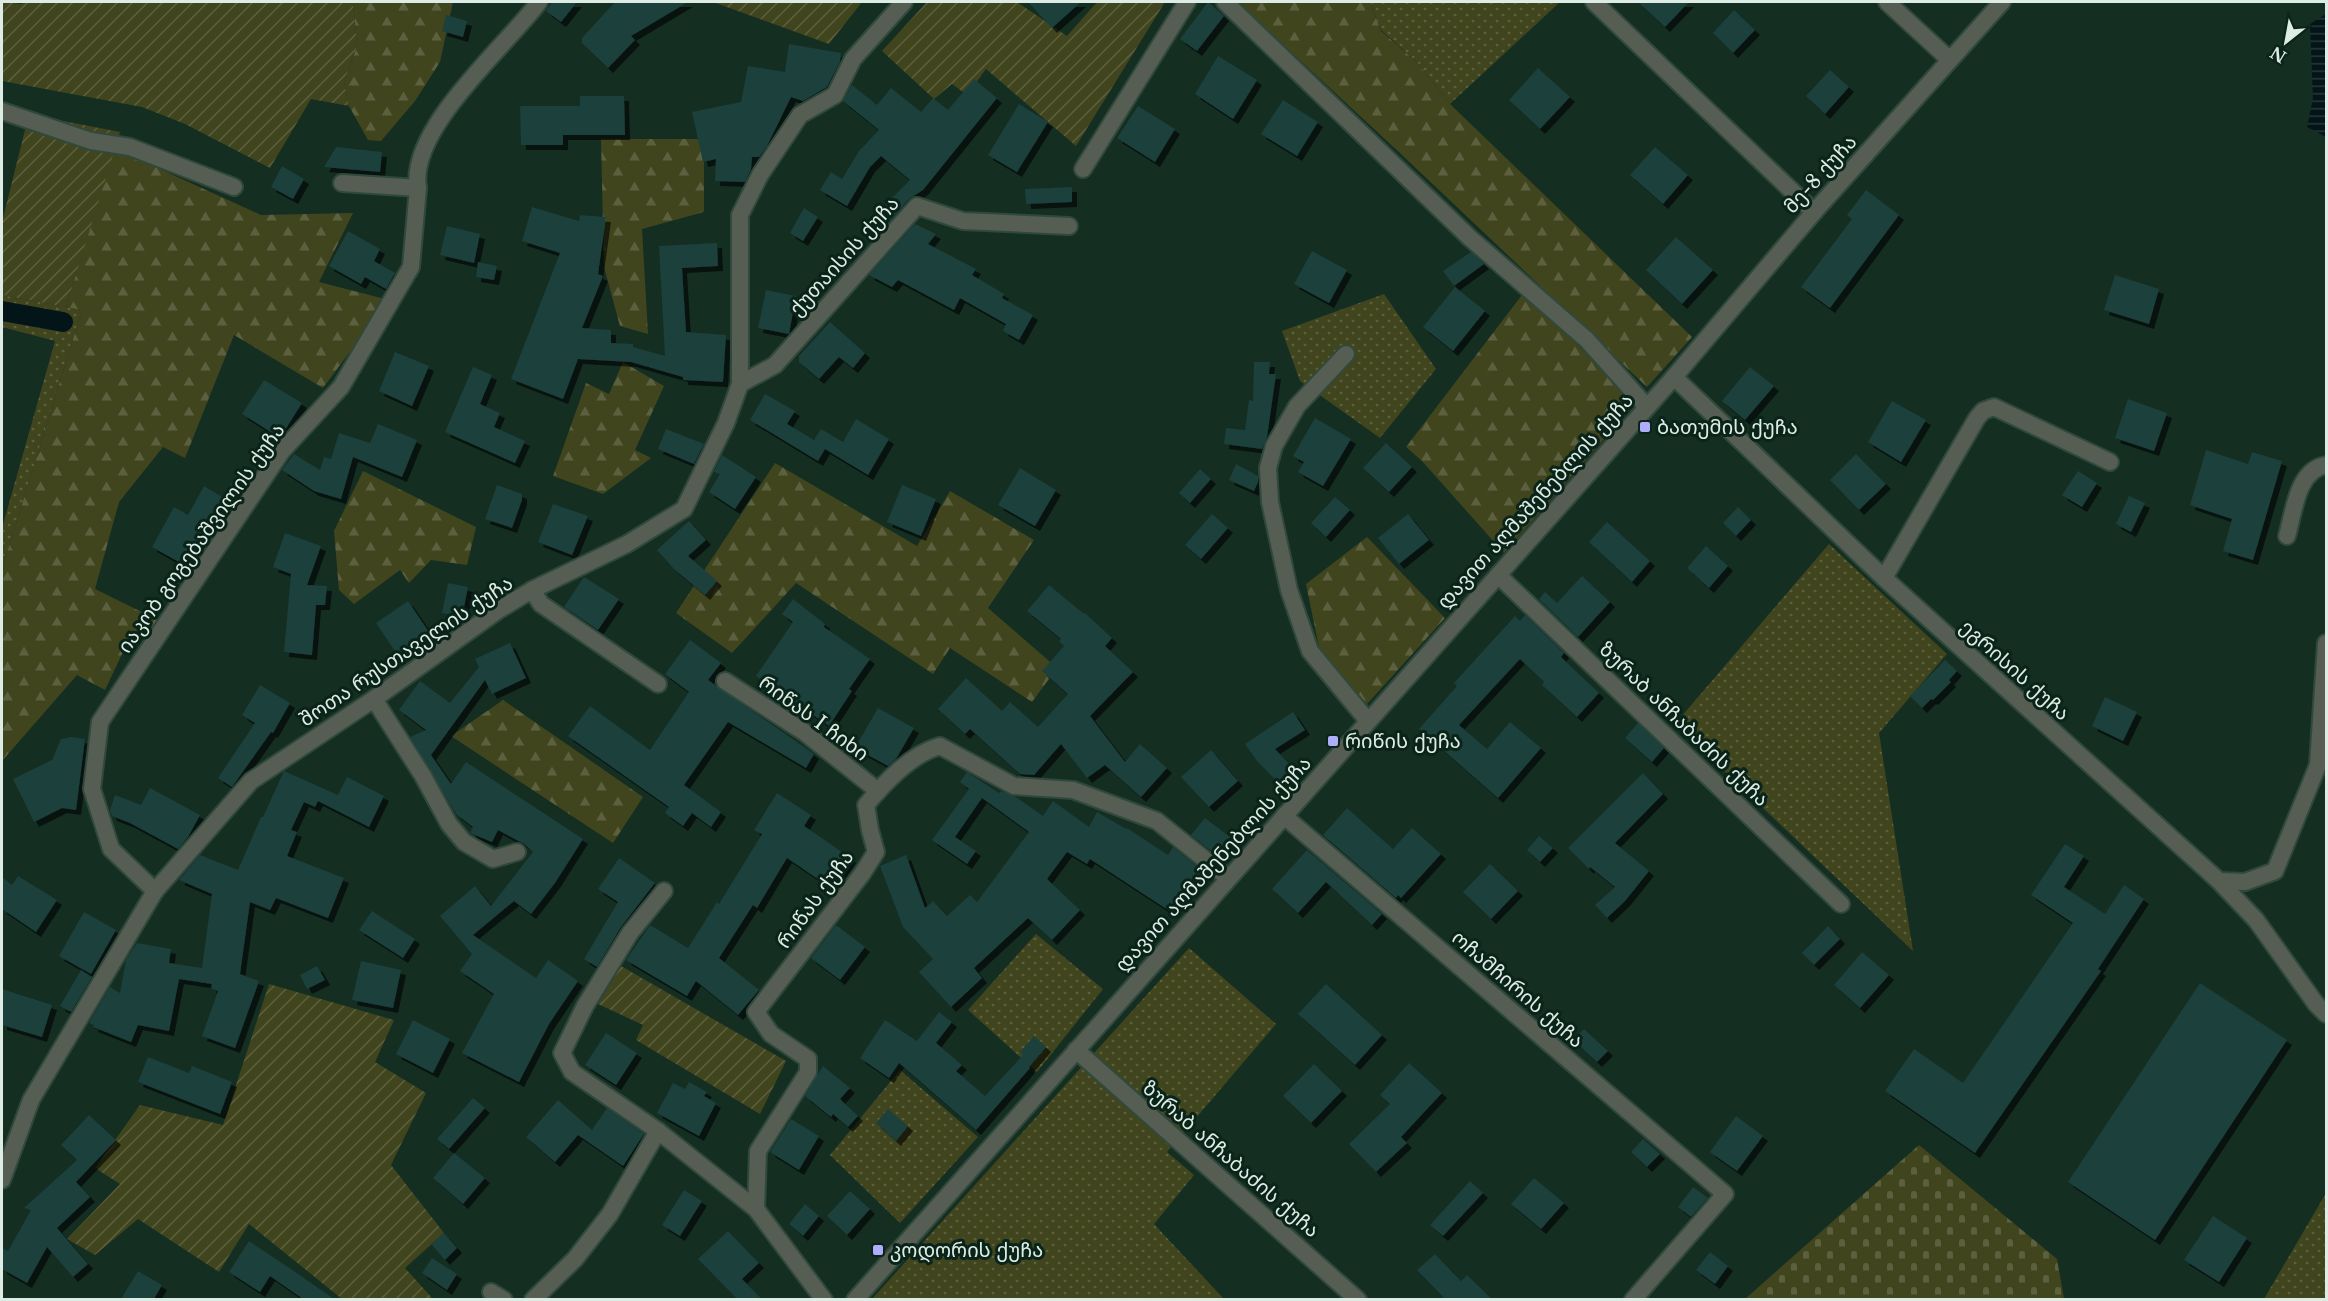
<svg xmlns="http://www.w3.org/2000/svg" width="2328" height="1301" font-family="'Libre Baskerville','Noto Sans Georgian',serif">
  <defs>
    <pattern id="grass-dots" width="8" height="8" patternUnits="userSpaceOnUse" patternTransform="scale(1.5)"><rect width="8" height="8" fill="#41451e"/><path d="M2 2h.1M6 6h.1" fill="none" stroke="#5c603f" stroke-width="1.8" stroke-linecap="round"/></pattern>
    <pattern id="forest-firs" width="22" height="20" patternUnits="userSpaceOnUse" patternTransform="scale(1.5)"><rect width="22" height="20" fill="#41451e"/><path d="M5 1l3.5 6h-7zM16 11l3.5 6h-7z" fill="#5c603f"/></pattern>
    <pattern id="cemetery-stones" width="16" height="16" patternUnits="userSpaceOnUse" patternTransform="scale(1.5)"><rect width="16" height="16" fill="#41451e"/><path d="M2 7V4a2 2 0 0 1 4 0v3zM10 15v-3a2 2 0 0 1 4 0v3z" fill="#5c603f"/></pattern>
    <pattern id="garden-furrows" width="10" height="10" patternUnits="userSpaceOnUse" patternTransform="scale(1.5)"><rect width="10" height="10" fill="#41451e"/><path d="M-1 1l2-2M0 10L10 0M9 11l2-2" fill="none" stroke="#5c603f"/></pattern>
    <pattern id="water-rules" width="6" height="5" patternUnits="userSpaceOnUse" patternTransform="scale(1.5)"><rect width="6" height="5" fill="#031518"/><path d="M0 2.5h6" fill="none" stroke="#273739"/></pattern>
    <filter id="shadow"><feDropShadow dx="5" dy="5" stdDeviation="0" flood-color="#0009"/></filter>
  </defs>
  <rect width="100%" height="100%" fill="#142e22"/>
  <g fill="url(#grass-dots)">
    <path d="M1370,2H1560L1450,104L1417,62L1381,30Z"/>
    <path d="M1384,294L1436,369L1380,438L1300,381L1282,331Z"/>
    <path d="M2,295L82,310L2,569V528L55,341L2,327Z"/>
    <path d="M1829,544L1947,654L1879,733L1913,951L1675,724Z"/>
    <path d="M1036,934L1103,989L1037,1072L968,1010Z"/>
    <path d="M1189,948L1276,1024L1167,1152L1194,1175L1154,1224L1224,1299L871,1300Z"/>
    <path d="M900,1070L978,1137L900,1223L830,1155Z"/>
    <path d="M2326,1193V1299H2264Z"/>
  </g>
  <g fill="url(#forest-firs)">
    <path d="M353,2H453L440,62L415,101L381,141L368,140L349,106L344,82L357,46Z"/>
    <path d="M1237,2H1370L1381,31L1417,62L1450,104L1692,337L1647,387L1401,154Z"/>
    <path d="M601,139H704V212L642,229L648,334L620,326L604,267Z"/>
    <path d="M114,148L261,215L353,213L319,282L385,299L372,322L323,388L234,335L185,458L163,447L119,502L95,589L160,621L123,652L105,690L77,675L2,761V569L82,310L66,307Z"/>
    <path d="M1525,291L1635,404L1504,553L1422,461L1406,447Z"/>
    <path d="M623,362L664,386L635,450L651,458L603,494L553,476L586,383L609,394Z"/>
    <path d="M775,463L917,546L950,491L1034,540L988,608L1057,668L1032,702L950,648L933,674L796,583L732,653L676,613Z"/>
    <path d="M363,471L476,527L467,565L431,560L409,583L400,570L354,604L339,590L334,531Z"/>
    <path d="M1367,537L1445,618L1367,704L1321,657L1306,584Z"/>
    <path d="M503,700L643,797L613,843L451,736Z"/>
  </g>
  <path fill="url(#cemetery-stones)" d="M1919,1145L2057,1259L2064,1299H1745Z"/>
  <g fill="url(#garden-furrows)">
    <path d="M2,2L22,4V2H353L357,46L344,82L349,106L311,99L270,168L185,124L142,107L2,81Z"/>
    <path d="M713,2H862L829,44Z"/>
    <path d="M927,2H1017L1067,36L1097,2H1165L1076,146L986,69L967,95L952,84L934,99L882,51Z"/>
    <path d="M2,109L120,132L66,307L2,295V222L26,126L2,120Z"/>
    <path d="M621,966L786,1061L760,1114L636,1040L643,1025L598,1004Z"/>
    <path d="M269,984L394,1020L375,1062L426,1093L391,1165L444,1233L405,1268L433,1299H342L249,1224L219,1272L138,1219L95,1255L67,1239L120,1184L95,1168L140,1105L223,1125Z"/>
  </g>
  <path fill="url(#water-rules)" d="M2326,14V137L2307,127L2313,98L2310,24Z"/>
  <g fill="none" stroke-linecap="round" stroke-linejoin="round">
    <path stroke="#031518" stroke-width="20" d="M2,311L63,322"/>
  </g>
  <g fill="#1d3f3b" filter="url(#shadow)">
    <path d="M552,2H577L561,22L546,11Z"/>
    <path d="M615,2H688L631,36L635,40L608,68L582,43V38Z"/>
    <path d="M1028,2H1081L1052,28Z"/>
    <path d="M1208,2L1224,16L1197,51L1180,39Z"/>
    <path d="M1638,2H1689L1665,27Z"/>
    <path d="M1734,10L1755,30L1733,53L1713,33Z"/>
    <path d="M446,15L467,21L463,37L442,31Z"/>
    <path d="M789,44L841,53L840,62L827,87L803,101L791,97L767,146L759,157H752L751,169L745,182L715,181L716,159L703,162L692,112L741,102L748,66L785,72Z"/>
    <path d="M1218,56L1257,80L1233,119L1195,94Z"/>
    <path d="M1538,68L1570,97L1540,129L1509,100Z"/>
    <path d="M1830,70L1849,87L1825,114L1806,96Z"/>
    <path d="M974,79L997,98L923,190L909,199L889,222L875,209L876,207L881,209L910,180L881,156L870,167L847,206L820,190L831,172L842,179L859,151L879,130L843,101L852,85L877,105L891,88L921,112L933,98L948,110Z"/>
    <path d="M580,96H624L625,135H563V145H521L520,106H580Z"/>
    <path d="M1283,100L1318,122L1297,156L1261,134Z"/>
    <path d="M1019,104L1048,122L1017,172L988,155Z"/>
    <path d="M1138,106L1175,129L1155,162L1117,138Z"/>
    <path d="M336,147L382,152L380,172L324,167Z"/>
    <path d="M1655,147L1688,175L1663,204L1630,175Z"/>
    <path d="M282,166L304,179L293,199L271,187Z"/>
    <path d="M1072,187V202L1026,204L1025,189Z"/>
    <path d="M1866,190L1899,215L1830,308L1801,287L1852,219L1847,215Z"/>
    <path d="M532,207L579,221L580,215L606,217L598,274L603,276L582,328L611,330V343L633,344V347L665,356L659,246L717,243L718,266L682,268L686,332L726,335L723,382L683,380V377L631,362L578,359L563,399L511,379L560,253L522,241Z"/>
    <path d="M804,208L818,217L803,241L790,233Z"/>
    <path d="M915,224L936,234L928,244L976,269L972,275L1004,294L1002,298L1033,315L1019,340L1003,331L1006,324L960,298L954,310L898,280L892,287L869,275Z"/>
    <path d="M447,226L480,234L474,263L440,255Z"/>
    <path d="M348,231L380,249L374,261L395,273L386,289L365,277L361,284L329,266Z"/>
    <path d="M1676,237L1713,270L1682,304L1646,270Z"/>
    <path d="M1312,251L1347,270L1329,303L1294,284Z"/>
    <path d="M1471,252L1484,264L1454,286L1443,271Z"/>
    <path d="M478,262L497,266L494,280L476,277Z"/>
    <path d="M2115,275L2159,289L2149,324L2104,310Z"/>
    <path d="M1455,287L1485,311L1453,351L1423,327Z"/>
    <path d="M766,290L796,296L789,334L758,328Z"/>
    <path d="M830,322L865,353L853,368L839,357L819,379L799,362V356Z"/>
    <path d="M395,352L429,366L412,406L379,391Z"/>
    <path d="M1254,362H1270L1269,374H1276L1267,437L1262,449L1224,444L1226,428L1245,430L1249,400L1253,401Z"/>
    <path d="M473,367L492,375L480,404L500,413L494,427L525,441L515,463L445,432Z"/>
    <path d="M1750,367L1774,386L1745,420L1722,401Z"/>
    <path d="M264,380L302,403L280,438L242,414Z"/>
    <path d="M765,394L795,411L787,424L814,440L821,429L843,442L856,419L889,439L868,475L825,449L818,461L750,420Z"/>
    <path d="M2128,399L2167,413L2154,451L2115,438Z"/>
    <path d="M1892,401L1926,420L1901,462L1868,442Z"/>
    <path d="M1315,418L1351,439L1323,486L1298,472L1304,462L1293,456Z"/>
    <path d="M378,424L417,440L402,477L353,457L341,499L314,491L282,470L294,454L320,470L324,457L331,459L339,433L370,443Z"/>
    <path d="M666,429L704,444L694,464L658,449Z"/>
    <path d="M1386,443L1412,467L1389,492L1363,468Z"/>
    <path d="M2206,450L2248,464L2252,452L2282,461L2253,560L2223,551L2232,519L2190,505Z"/>
    <path d="M1856,454L1886,484L1859,510L1830,480Z"/>
    <path d="M722,455L756,477L735,509L709,492L720,474L714,472Z"/>
    <path d="M1236,464L1258,476V482L1254,491L1229,480Z"/>
    <path d="M1020,468L1056,490L1035,526L998,505Z"/>
    <path d="M1200,469L1211,479L1190,503L1179,493Z"/>
    <path d="M238,471L251,478L236,501L225,495Z"/>
    <path d="M2078,471L2097,483L2082,507L2062,495Z"/>
    <path d="M497,485L522,494V500L512,528L485,519Z"/>
    <path d="M902,485L936,499L921,536L887,522Z"/>
    <path d="M204,486L224,498L186,566L152,547L174,507L188,515Z"/>
    <path d="M2129,496L2145,503L2131,532L2116,524Z"/>
    <path d="M1335,497L1350,510L1326,537L1311,523Z"/>
    <path d="M553,504L588,516L572,555L538,542Z"/>
    <path d="M1738,507L1751,520L1736,536L1723,523Z"/>
    <path d="M1212,514L1228,528L1201,559L1185,545Z"/>
    <path d="M1408,514L1429,540L1399,564L1378,538Z"/>
    <path d="M689,521L706,540L688,556L717,581L705,595L674,569L657,550Z"/>
    <path d="M1607,522L1650,561L1632,582L1589,542Z"/>
    <path d="M285,533L321,546L307,585L327,586L325,605H316L312,655L284,652L291,574L273,567Z"/>
    <path d="M1706,546L1728,566L1709,588L1687,568Z"/>
    <path d="M1582,576L1610,602L1578,637L1539,599L1545,592L1557,603Z"/>
    <path d="M584,577L619,599L598,630L564,607Z"/>
    <path d="M448,583L468,587L462,617L442,613Z"/>
    <path d="M1049,585L1084,614L1085,613L1112,638L1105,646L1133,672L1090,716L1125,762L1140,744L1167,768L1141,797L1105,765L1087,778L1061,744L1034,775L1020,774L970,729L965,734L938,709L966,678L1002,711L1010,702L1038,727L1068,694L1042,671L1064,646L1059,641L1061,639L1027,611Z"/>
    <path d="M793,599L825,624L824,627L870,659L849,689L852,691L829,726L756,676L793,622L782,614Z"/>
    <path d="M408,601L431,635L399,657L376,623Z"/>
    <path d="M1525,615L1564,653L1561,657L1599,693L1577,717L1542,685L1544,682L1520,659L1459,725L1487,749L1510,722L1541,748L1498,798L1419,729L1457,686L1454,683L1515,616L1520,621Z"/>
    <path d="M690,640L721,663L708,680L814,754L806,768L728,722L684,785L721,812L711,827L692,813L683,826L665,813L669,807L568,736L590,706L650,750L689,692L665,674Z"/>
    <path d="M510,643L526,678L492,694L485,680L431,755L451,784L466,762L583,839L555,883L531,914L514,901L473,935L536,978L548,960L578,981L549,1024L519,1082L462,1053L494,994L460,971L472,954L440,916L475,886L491,906L533,852L524,844L498,830L492,842L470,833L473,827L456,814L410,737L426,730L399,710L420,681L450,703L479,667L475,659Z"/>
    <path d="M1945,660L1957,671L1949,680L1951,682L1933,700L1931,699L1922,708L1910,696Z"/>
    <path d="M260,685L290,703L273,733L271,732L232,787L218,778L255,723L242,715Z"/>
    <path d="M2105,697L2137,712L2123,741L2092,726Z"/>
    <path d="M878,708L914,728L896,759L888,766L855,748Z"/>
    <path d="M1293,712L1305,730L1275,749L1298,773L1283,788L1257,761L1245,744Z"/>
    <path d="M1638,723L1664,748L1652,762L1625,738Z"/>
    <path d="M71,737L85,739L76,810L62,808L34,822L13,779L52,760L61,739Z"/>
    <path d="M1211,750L1238,781L1209,807L1181,777Z"/>
    <path d="M284,771L338,795L347,777L384,796L369,827L318,801L315,807L304,802L291,830L297,832L287,856L344,878L328,918L276,898L270,910L250,902L240,974L259,981L235,1048L202,1036L218,991L211,988L212,984L179,979L169,1031L138,1025L131,1042L93,1027L94,1025L89,1023L110,987L120,993L126,960L137,943L171,949L169,963L202,968L212,894L179,880L200,855L238,870L261,817H263Z"/>
    <path d="M967,772L999,793L1001,791L1016,797L1043,816L1053,801L1089,827L1097,812L1126,829L1127,828L1168,855L1173,847L1205,873L1171,912L1090,859L1087,864L1067,852L1047,879L1080,910L1052,940L1028,918L974,968L982,978L951,1007L919,972L933,959L903,927L880,866L906,855L925,908L933,901L947,916L970,895L977,902L1029,832L982,798L955,837L976,851L967,864L932,840L969,789L960,782Z"/>
    <path d="M1643,773L1663,794L1615,843L1649,871L1625,901L1607,918L1595,905L1615,887L1590,867L1589,869L1568,848Z"/>
    <path d="M150,788L200,815L188,837L178,849L130,823L112,816L110,810L115,795L141,805Z"/>
    <path d="M777,793L811,815L804,826L851,858L831,888L787,858L757,908L753,905L719,958L759,990L738,1015L696,981L687,996L626,960L650,925L688,948L717,902L719,904L762,834L754,830Z"/>
    <path d="M1347,808L1393,849L1412,828L1441,854L1401,898L1398,895L1396,898L1323,835Z"/>
    <path d="M1205,818L1230,837L1216,855L1191,835Z"/>
    <path d="M1539,836L1553,848L1540,862L1527,850Z"/>
    <path d="M2065,844L2084,856L2064,887L2105,914L2124,885L2144,899L2098,969L2101,971L1975,1153L1885,1091L1914,1049L1963,1083L2073,923L2031,895Z"/>
    <path d="M1307,850L1382,914L1372,925L1326,882L1298,913L1272,889Z"/>
    <path d="M619,858L655,883L621,927L597,967L584,959L618,902L598,889Z"/>
    <path d="M1490,864L1518,891L1491,919L1463,892Z"/>
    <path d="M18,876L57,900L36,932L2,909V877L12,885Z"/>
    <path d="M372,911L415,939L403,958L359,930Z"/>
    <path d="M84,912L116,930L91,974L59,956Z"/>
    <path d="M836,925L865,947L840,980L811,958Z"/>
    <path d="M1828,926L1840,939L1814,965L1802,953Z"/>
    <path d="M1862,952L1889,975L1860,1008L1834,985Z"/>
    <path d="M361,961L401,970L393,1008L352,1000Z"/>
    <path d="M317,966L325,980L307,989L300,975Z"/>
    <path d="M81,970L92,977L71,1012L60,1006Z"/>
    <path d="M2200,983L2287,1040L2155,1240L2068,1182Z"/>
    <path d="M1326,984L1382,1035L1355,1065L1298,1014Z"/>
    <path d="M2,989L52,1005L42,1037L2,1025Z"/>
    <path d="M939,1012L952,1022L936,1043L962,1065L956,1071L985,1096L1023,1055L1020,1052L1034,1036L1046,1047L1029,1067L1030,1068L976,1130L899,1063L889,1078L860,1058L885,1020L917,1041Z"/>
    <path d="M413,1020L450,1039L433,1073L396,1054Z"/>
    <path d="M1584,1029L1608,1051L1597,1062L1573,1040Z"/>
    <path d="M606,1033L637,1053L616,1085L585,1065Z"/>
    <path d="M148,1057L189,1073L192,1066L232,1082L220,1114L138,1082Z"/>
    <path d="M1409,1063L1442,1093L1401,1137L1407,1143L1376,1172L1349,1144L1390,1104L1380,1095Z"/>
    <path d="M1314,1064L1342,1091L1311,1123L1283,1096Z"/>
    <path d="M823,1066L850,1088L840,1099L858,1116L848,1127L833,1114L831,1117L805,1096Z"/>
    <path d="M689,1082L707,1092L704,1096L716,1103L699,1136L657,1113L673,1083L685,1089Z"/>
    <path d="M473,1098L485,1108L449,1149L437,1139Z"/>
    <path d="M558,1100L592,1130L607,1108L644,1134L623,1166L578,1135L555,1162L526,1137Z"/>
    <path d="M888,1109L908,1126L896,1141L876,1123Z"/>
    <path d="M89,1115L116,1140L76,1182L90,1197L57,1228L88,1264L73,1277L47,1247L27,1283L2,1269V1248L8,1251L31,1210L24,1208L77,1160L61,1145Z"/>
    <path d="M1736,1116L1763,1136L1737,1171L1710,1152Z"/>
    <path d="M791,1119L819,1136L799,1170L770,1152Z"/>
    <path d="M1643,1139L1660,1154L1647,1167L1631,1152Z"/>
    <path d="M454,1153L485,1178L463,1204L433,1178Z"/>
    <path d="M1534,1178L1564,1203L1541,1229L1511,1204Z"/>
    <path d="M1470,1181L1483,1193L1443,1236L1430,1225Z"/>
    <path d="M1693,1187L1708,1198L1691,1217L1678,1207Z"/>
    <path d="M684,1190L702,1201L680,1236L662,1225Z"/>
    <path d="M850,1191L870,1209L847,1235L827,1216Z"/>
    <path d="M805,1204L819,1216L803,1236L789,1224Z"/>
    <path d="M2213,1216L2247,1238L2219,1282L2184,1260Z"/>
    <path d="M728,1231L759,1263L742,1279L762,1299H737L698,1259Z"/>
    <path d="M444,1233L457,1248L445,1260L431,1244Z"/>
    <path d="M249,1241L291,1269L334,1299H303L270,1276L260,1292L229,1272Z"/>
    <path d="M1710,1252L1728,1266L1715,1284L1696,1270Z"/>
    <path d="M1435,1254L1461,1281L1467,1275L1492,1299H1445L1417,1270Z"/>
    <path d="M432,1258L457,1274L447,1290L422,1273Z"/>
    <path d="M138,1271L162,1285L154,1299H121Z"/>
  </g>
  <g fill="none" stroke-linecap="round" stroke-linejoin="round">
    <g stroke="#30493d" stroke-width="20">
      <g id="minor">
        <path d="M1225,2L1470,238L1587,340L1647,407"/>
        <path d="M1594,2L1814,212"/>
        <path d="M1887,2L1950,60"/>
        <path d="M2,111L91,141L130,147L234,187"/>
        <path d="M1083,169L1187,2"/>
        <path d="M342,183L418,188"/>
        <path d="M1346,354L1297,406L1274,446L1268,468L1270,502L1289,590L1310,651L1368,721"/>
        <path d="M1674,377L1884,578L2219,881L2256,920L2316,1004L2326,1014"/>
        <path d="M740,384L775,365L917,206L963,221L1069,226"/>
        <path d="M2287,536C2294,512 2297,470 2326,465"/>
        <path d="M1498,575L1841,904"/>
        <path d="M1884,578L1977,418L1983,411L1994,407L2110,462"/>
        <path d="M532,590L541,604L658,684"/>
        <path d="M725,681L804,732L878,791"/>
        <path d="M374,699L423,776L449,824L464,842L493,859L517,852"/>
        <path d="M1284,816L1725,1194L1633,1300"/>
        <path d="M2219,881L2245,882L2275,871L2318,765L2326,643"/>
        <path d="M155,891L111,849L92,789L100,722L282,451L341,387L411,267L418,188C408,129 506,46 539,2"/>
        <path d="M664,891L630,933L585,1006L562,1053L572,1072L658,1131L756,1209L824,1300"/>
        <path d="M1076,1050L1358,1300"/>
        <path d="M2,1180L31,1100L155,891L251,781L374,699L497,611L532,590L627,544L684,509L726,423L740,384V215L760,175L800,115L835,95L853,59L904,2"/>
        <path d="M756,1209L758,1151L808,1072V1059L771,1034L756,1012L862,874L876,852L870,830L866,805C885,782 911,754 940,746L1014,786L1073,790L1157,821L1228,878"/>
        <path d="M491,1292L504,1300"/>
        <path d="M533,1300L575,1259L610,1214L658,1131"/>
      </g>
    </g>
    <g stroke="#30493d" stroke-width="20">
      <path id="tertiary" d="M855,1300L1674,377L1814,212L2002,2"/>
    </g>
    <use href="#minor" stroke="#565d53" stroke-width="16"/>
    <use href="#tertiary" stroke="#565d53" stroke-width="16"/>
  </g>
  <g fill="#afaefa" stroke="#0a2419" stroke-width="2">
    <rect x="1639" y="421" width="12" height="12" rx="3"/>
    <rect x="1327" y="735" width="12" height="12" rx="3"/>
    <rect x="872" y="1244" width="12" height="12" rx="3"/>
  </g>
  <g text-anchor="middle" stroke-width="6" stroke-linejoin="round" paint-order="stroke">
    <g font-size="20" fill="#ddece4" stroke="#0a2419">
      <text transform="translate(1820 174) rotate(-48)" y="7">მე-8 ქუჩა</text>
      <text transform="translate(844 256) rotate(-48)" y="7">ქუთაისის ქუჩა</text>
      <text transform="translate(1535 501) rotate(-48)" y="7">დავით აღმაშენებლის ქუჩა</text>
      <text transform="translate(201 538) rotate(-55)" y="7">იაკობ გოგებაშვილის ქუჩა</text>
      <text transform="translate(406 651) rotate(-34)" y="7">შოთა რუსთაველის ქუჩა</text>
      <text transform="translate(2015 670) rotate(42)" y="7">ეგრისის ქუჩა</text>
      <text transform="translate(814 718) rotate(36)" y="7">რიწას I ჩიხი</text>
      <text transform="translate(1684 724) rotate(44)" y="7">ზურაბ ანჩაბაძის ქუჩა</text>
      <text transform="translate(1213 864) rotate(-48)" y="7">დავით აღმაშენებლის ქუჩა</text>
      <text transform="translate(815 899) rotate(-54)" y="7">რიწას ქუჩა</text>
      <text transform="translate(1518 989) rotate(41)" y="7">ოჩამჩირის ქუჩა</text>
      <text transform="translate(1231 1159) rotate(41)" y="7">ზურაბ ანჩაბაძის ქუჩა</text>
    </g>
    <g font-size="20" fill="#ddece4" stroke="#0a2419" text-anchor="start">
      <text x="1657" y="434">ბათუმის ქუჩა</text>
      <text x="1345" y="748">რიწის ქუჩა</text>
      <text x="890" y="1257">კოდორის ქუჩა</text>
    </g>
  </g>
  <rect width="2328" height="1301" fill="none" stroke="#ddece4" stroke-width="6"/>
  <g transform="translate(2286 42) rotate(211)" stroke="#0a2419" stroke-width="4.5" paint-order="stroke">
  <path d="M0-4.5L10 22L0 15L-10 22Z" fill="#ddece4"/>
  <text y="-9" font-size="16" font-weight="bold" text-anchor="middle" fill="#ddece4">N</text>
  </g>
</svg>
